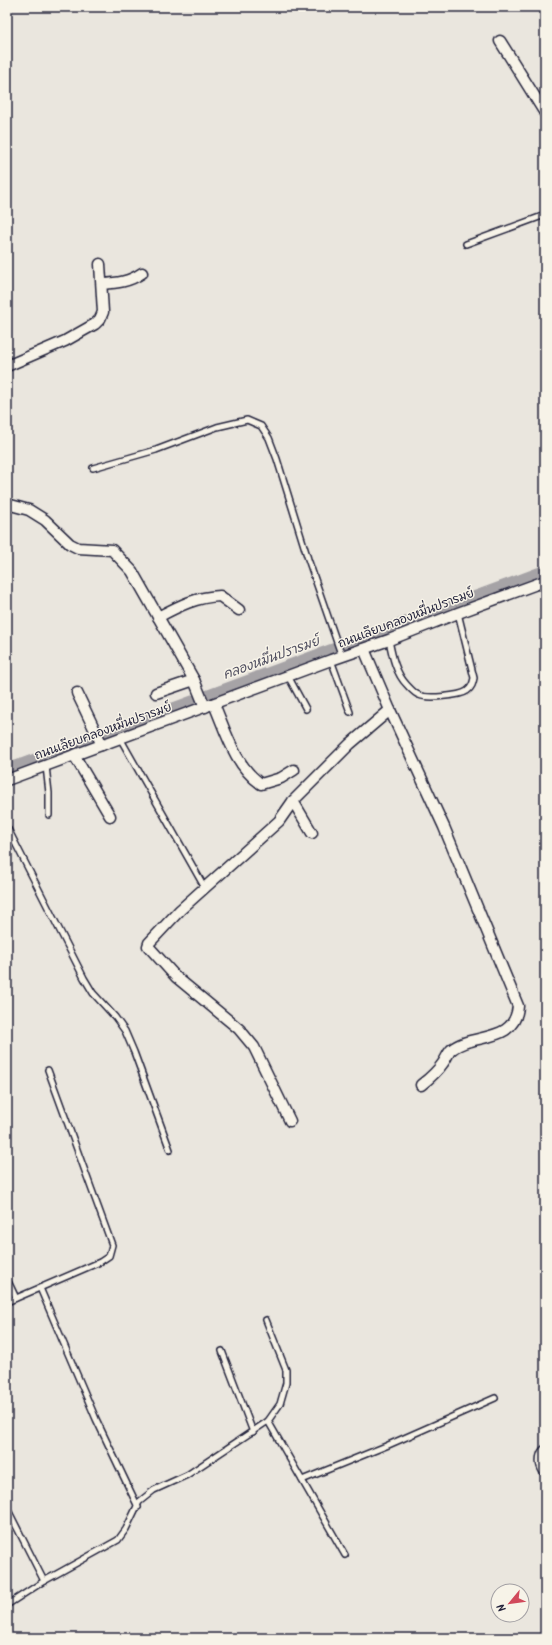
<svg xmlns="http://www.w3.org/2000/svg" width="552" height="1645" font-family="Kalam,'Playpen Sans Thai',sans-serif">
  <rect width="100%" height="100%" fill="#eae6de"/>
  <filter id="ink" filterUnits="userSpaceOnUse"><feTurbulence type="fractalNoise" baseFrequency=".025" numOctaves="2"/><feDisplacementMap in="SourceGraphic" scale="8" xChannelSelector="R" yChannelSelector="G"/><feConvolveMatrix kernelMatrix="1 2 1 2 8 2 1 2 1" color-interpolation-filters="sRGB"/></filter>
  <g filter="url(#ink)">
    <g fill="none" stroke-linecap="round" stroke-linejoin="round">
      <path stroke="#a6a3a6" stroke-width="12" d="M7,770L545,571"/>
      <g stroke="#22223b" stroke-width="8">
        <g id="lane">
          <path d="M466,244L545,215"/>
          <path d="M93,468L156,450L217,427L247,420L261,426L269,438L277,459L308,559L342,657"/>
          <path d="M389,640C392,656 396,674 407,685C410,688 415,694 419,695C427,699 460,696 467,691C472,688 473,683 474,678L458,613"/>
          <path d="M331,660L350,712"/>
          <path d="M288,676L306,709"/>
          <path d="M120,738L205,888"/>
          <path d="M46,766L49,793V815"/>
          <path d="M7,827L84,978L93,993L115,1017L125,1031L134,1052L170,1150"/>
          <path d="M7,1279L16,1298"/>
          <path d="M40,1288L96,1419L138,1507"/>
          <path d="M7,1302L100,1262L109,1256L112,1245L48,1070"/>
          <path d="M222,1351L253,1432"/>
          <path d="M268,1421L345,1555"/>
          <path d="M302,1480L386,1446L495,1398"/>
          <path d="M7,1508L44,1581"/>
          <path d="M7,1605L44,1581L118,1540L126,1529L139,1502L154,1490L187,1475L268,1421L280,1404L286,1383V1370L266,1320"/>
        </g>
      </g>
      <g stroke="#22223b" stroke-width="13">
        <g id="street">
          <path d="M500,41L545,113"/>
          <path d="M102,284C117,283 129,282 142,273"/>
          <path d="M7,366L65,341L95,324L100,319L103,312L100,264"/>
          <path d="M7,504L29,510L45,520L70,544L78,548L112,550L132,571L194,680L205,707"/>
          <path d="M158,617C179,606 196,597 220,596L239,610"/>
          <path d="M364,649L390,710L444,827L518,1006C515,1045 472,1032 451,1050C448,1053 446,1059 443,1063C437,1072 430,1078 421,1085"/>
          <path d="M77,693L102,745"/>
          <path d="M156,693L194,680"/>
          <path d="M214,704C226,732 235,766 261,784L281,778L294,770"/>
          <path d="M74,755L110,816"/>
          <path d="M7,780L331,660L389,640L458,613L545,581"/>
          <path d="M293,801L312,833"/>
          <path d="M290,1121L254,1047L239,1029L176,977L148,946L149,943L180,910L279,821L293,801L350,744L390,710"/>
          <path d="M545,1451C540,1457 541,1465 545,1471"/>
        </g>
      </g>
      <use href="#lane" stroke="#f7f3e8" stroke-width="5"/>
      <use href="#street" stroke="#f7f3e8" stroke-width="10"/>
    </g>
  </g>
  <g text-anchor="middle" stroke-width="3" stroke-linejoin="round" paint-order="stroke">
    <g font-size="12" fill="#22223b" stroke="#f7f3e8">
      <text transform="translate(406 618) rotate(-21)" y="4">ถนนเลียบคลองหมื่นปรารมย์</text>
      <text transform="translate(103 731) rotate(-20)" y="4">ถนนเลียบคลองหมื่นปรารมย์</text>
    </g>
    <g font-size="13" font-style="italic" fill="#504f60" stroke="#f7f3e8">
      <text transform="translate(271 657) rotate(-20)" y="5">คลองหมื่นปรารมย์</text>
    </g>
  </g>
  <rect width="552" height="1645" fill="none" stroke="#f7f3e8" stroke-width="24"/>
  <rect x="12" y="12" width="528" height="1621" fill="none" stroke="#22223b" stroke-width="1.5" filter="url(#ink)"/>
  <g transform="translate(510 1603) rotate(241)"><circle r="19" fill="#f7f3e8" stroke="#a29fa3"/>
  <path d="M0-3L7 15L0 10L-7 15Z" fill="#d1495b"/>
  <text y="-6" font-size="11" font-weight="bold" text-anchor="middle" fill="#22223b">N</text>
  </g>
</svg>
